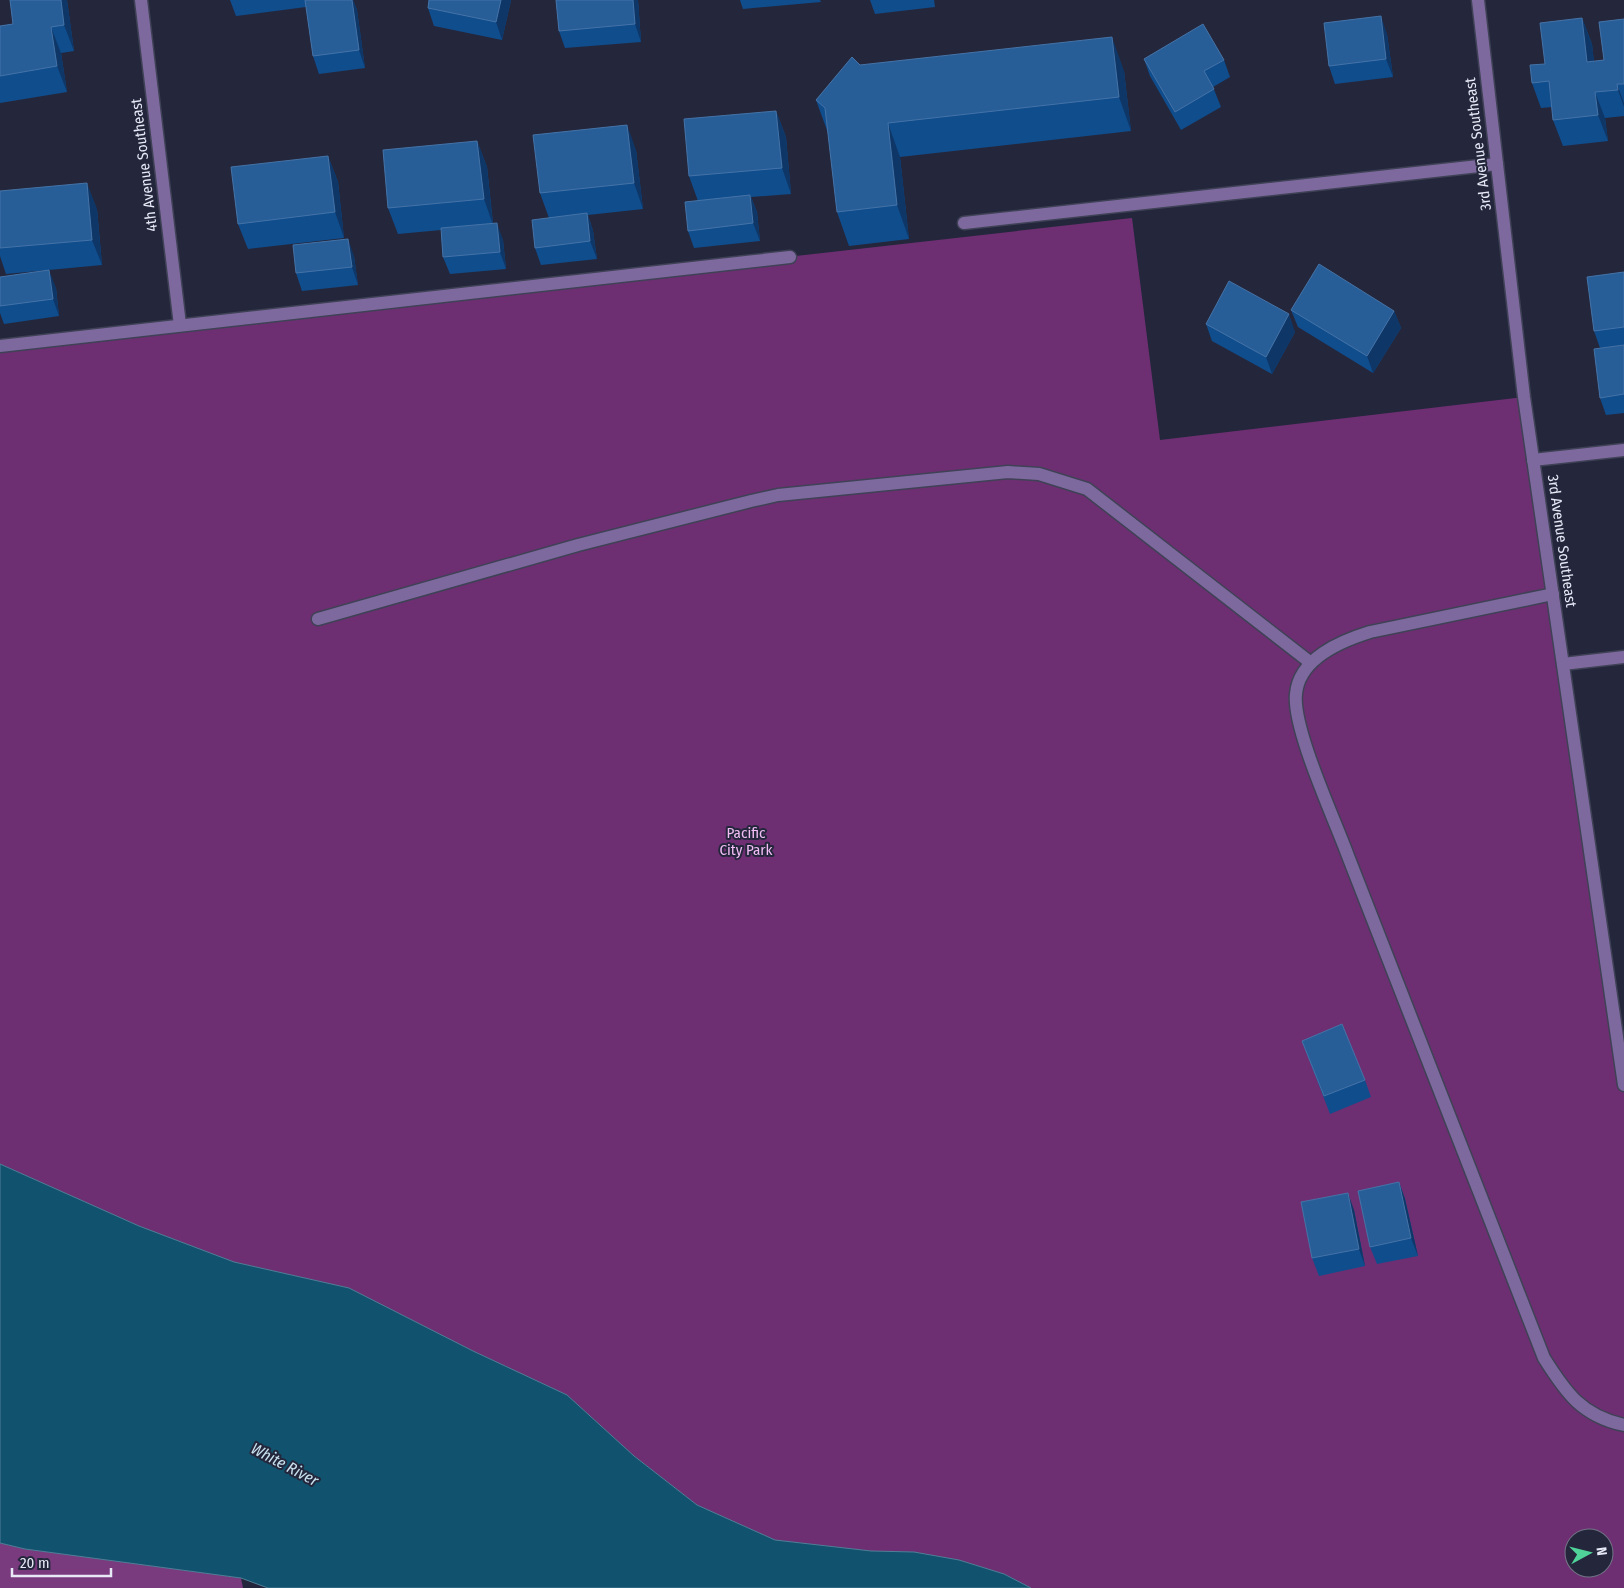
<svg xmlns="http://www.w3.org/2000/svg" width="1624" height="1588" font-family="'Fira Sans Condensed',sans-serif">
  <rect width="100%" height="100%" fill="#24273c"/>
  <path fill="#6e2f72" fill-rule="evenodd" d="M1132,218L1160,440L1524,397L1624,1085V1588H1031L1004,1574L959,1560L914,1552L871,1551L775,1540L697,1505L634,1456L567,1395L473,1351L349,1288L234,1262L139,1226L0,1164V346ZM1574,1538H1604V1568H1574Z"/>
  <path fill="#793a7e" d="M0,1543L25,1549L241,1578L243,1588H0Z"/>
  <path fill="#11526e" stroke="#517f97" d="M0,1164L139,1226L234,1262L349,1288L473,1351L567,1395L634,1456L697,1505L775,1540L871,1551L914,1552L959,1560L1004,1574L1031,1588H268L241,1578L25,1549L0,1543Z"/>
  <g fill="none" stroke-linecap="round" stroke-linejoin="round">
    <g stroke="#3f4256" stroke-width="15">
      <g id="minor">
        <path d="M141,0L180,325"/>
        <path d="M1478,0L1524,397L1624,1085"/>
        <path d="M964,223L1497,164"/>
        <path d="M0,346L790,257"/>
        <path d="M1533,460L1624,450"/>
        <path d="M1553,594L1370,632C1341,641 1299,658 1296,694C1292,728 1335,820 1348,856C1412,1024 1478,1191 1544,1358C1566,1393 1582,1416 1624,1425"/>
        <path d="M318,619L578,545L751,501L778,495L1008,472L1039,474L1087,489L1311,663"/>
        <path d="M1563,664L1624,657"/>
      </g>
    </g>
    <use href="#minor" stroke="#7e699e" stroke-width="12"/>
  </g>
  <g fill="#104d8d">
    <path d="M10,0H67L74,51L61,53L67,92L0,103V26L13,24Z"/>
    <path d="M230,0H353L357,10L365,68L319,74L313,56L306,7L236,16Z"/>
    <path d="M429,0H511L502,40L434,26L428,8Z"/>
    <path d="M556,0H638L641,42L565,48L559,31Z"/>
    <path d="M740,0H820L821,2L743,9Z"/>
    <path d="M870,0H934L935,7L875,14Z"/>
    <path d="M1582,18L1592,44L1594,62L1604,60L1624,19V116L1605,118L1608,141L1563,146L1553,120L1552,107L1541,108L1532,83L1545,64Z"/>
    <path d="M1387,34L1393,77L1335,84L1329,66Z"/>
    <path d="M1144,59L1224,60L1230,77L1213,87L1221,107L1181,130L1150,76Z"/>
    <path d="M860,65L1124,71L1131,131L900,157L909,239L849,246L837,212L828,133L816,100Z"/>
    <path d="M776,111L786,137L791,194L751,197L757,212L760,241L694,248L688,231L698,201L689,176Z"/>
    <path d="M477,141L487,167L493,223L503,240L506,269L450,274L443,257L441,230L398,234L388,208Z"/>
    <path d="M636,150L643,209L588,215L593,231L597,259L541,265L535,248L549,218L540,193Z"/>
    <path d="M328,156L338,182L344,238L248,249L238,224Z"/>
    <path d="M0,191L97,209L102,265L6,274L0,256Z"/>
    <path d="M354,256L358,285L302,291L296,273Z"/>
    <path d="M1624,272V345L1600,348L1594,331Z"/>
    <path d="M0,277L56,288L59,316L4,324L0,313Z"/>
    <path d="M1291,310L1394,311L1401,328L1373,373L1298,327Z"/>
    <path d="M1206,324L1295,332L1272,374L1212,341Z"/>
    <path d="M1624,345V413L1606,415L1600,398Z"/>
    <path d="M1302,1041L1365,1080L1371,1097L1330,1114Z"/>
    <path d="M1399,1182L1405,1199L1418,1256L1377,1264L1370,1247Z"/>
    <path d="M1354,1210L1365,1266L1319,1276L1312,1258Z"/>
  </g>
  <g fill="#0e3768">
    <path d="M61,0H67L74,51L64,25Z"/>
    <path d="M352,0H353L357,10L365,68L359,50Z"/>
    <path d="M501,0H511L502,40L496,22Z"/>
    <path d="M633,0H638L641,42L635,24Z"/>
    <path d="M1381,16L1387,34L1393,77L1386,59Z"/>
    <path d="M1582,18L1592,44L1597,88L1587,62Z"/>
    <path d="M51,27L61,53L67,92L57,66Z"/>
    <path d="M1112,37L1124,71L1131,131L1119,97Z"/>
    <path d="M1617,84L1624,103V107L1618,90Z"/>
    <path d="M1595,92L1605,118L1608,141L1598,115Z"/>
    <path d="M776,111L786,137L791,194L782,168Z"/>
    <path d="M888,123L900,157L909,239L897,205Z"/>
    <path d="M627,125L636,150L643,209L634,183Z"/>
    <path d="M477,141L487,167L493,225L484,199Z"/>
    <path d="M328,156L338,182L344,238L335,212Z"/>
    <path d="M87,183L97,209L102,265L92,240Z"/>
    <path d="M750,195L757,212L760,241L753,223Z"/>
    <path d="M587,213L593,231L597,259L590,241Z"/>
    <path d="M497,223L503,240L506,269L500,252Z"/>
    <path d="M348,239L354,256L358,285L352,267Z"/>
    <path d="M49,270L56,288L59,316L53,299Z"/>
    <path d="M1394,311L1401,328L1373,373L1367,356Z"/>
    <path d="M1289,314L1295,332L1272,374L1266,357Z"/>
    <path d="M1399,1182L1405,1199L1418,1256L1411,1238Z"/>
    <path d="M1348,1193L1354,1210L1365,1266L1359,1249Z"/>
  </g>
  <g fill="#275e98" stroke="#4573a7">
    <path d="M10,0H61L64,25L51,27L57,66L0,76V26L13,24Z"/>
    <path d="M305,0H352L359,50L313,56Z"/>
    <path d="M429,0H501L496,22L428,8Z"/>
    <path d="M556,0H633L635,24L559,31Z"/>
    <path d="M1381,16L1386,59L1329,66L1324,23Z"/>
    <path d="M1582,18L1587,62L1604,60L1599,22L1624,19V84H1617L1618,90L1595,92L1598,115L1553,120L1549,81L1532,83L1530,65L1545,64L1540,23Z"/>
    <path d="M1203,24L1224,60L1204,71L1214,89L1175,112L1144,59Z"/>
    <path d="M1112,37L1119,97L888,123L897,205L837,212L825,108L816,100L852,57L860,65Z"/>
    <path d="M776,111L782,168L689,176L684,119Z"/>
    <path d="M627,125L634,183L540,193L533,135Z"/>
    <path d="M477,141L484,199L388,208L383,150Z"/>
    <path d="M328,156L335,212L238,224L231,167Z"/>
    <path d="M87,183L92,240L0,248V191Z"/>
    <path d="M750,195L753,223L688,231L685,202Z"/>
    <path d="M587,213L590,241L535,248L532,220Z"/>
    <path d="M497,223L500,252L443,257L441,228Z"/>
    <path d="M348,239L352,267L296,273L293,245Z"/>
    <path d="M1319,264L1394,311L1367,356L1291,310Z"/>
    <path d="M49,270L53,299L0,306V277Z"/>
    <path d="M1624,272V327L1594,331L1587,277Z"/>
    <path d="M1229,281L1289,314L1266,357L1206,324Z"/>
    <path d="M1624,345V394L1600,398L1594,349Z"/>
    <path d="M1342,1024L1365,1080L1324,1096L1302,1041Z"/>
    <path d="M1399,1182L1411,1238L1370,1247L1358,1191Z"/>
    <path d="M1348,1193L1359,1249L1312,1258L1301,1202Z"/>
  </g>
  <g text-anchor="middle" stroke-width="4" stroke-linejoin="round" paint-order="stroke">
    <g font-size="15" fill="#e7e9f7" stroke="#24273c">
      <text transform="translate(1478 144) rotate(-97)" y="5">3rd Avenue Southeast</text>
      <text transform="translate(144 165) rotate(-97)" y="5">4th Avenue Southeast</text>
      <text transform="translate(1562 541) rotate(82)" y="5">3rd Avenue Southeast</text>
    </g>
    <g font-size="15" fill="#f2bdf4" stroke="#24273c">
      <text x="746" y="838">Pacific<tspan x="746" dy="17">City Park</tspan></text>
    </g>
    <g font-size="16" font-style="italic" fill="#c9e1ee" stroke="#24273c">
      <text transform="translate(285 1464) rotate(28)" y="6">White River</text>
    </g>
  </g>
  <g transform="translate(1589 1553) rotate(83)"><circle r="24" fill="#24273c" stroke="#727587"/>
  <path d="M0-4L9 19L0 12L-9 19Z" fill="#4fd399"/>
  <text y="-8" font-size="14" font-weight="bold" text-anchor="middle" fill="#e7e9f7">N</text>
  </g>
  <path d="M12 1568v8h99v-8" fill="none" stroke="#e7e9f7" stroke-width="2.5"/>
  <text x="20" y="1568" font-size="15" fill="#e7e9f7" stroke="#24273c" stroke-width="4" paint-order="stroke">20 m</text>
</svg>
